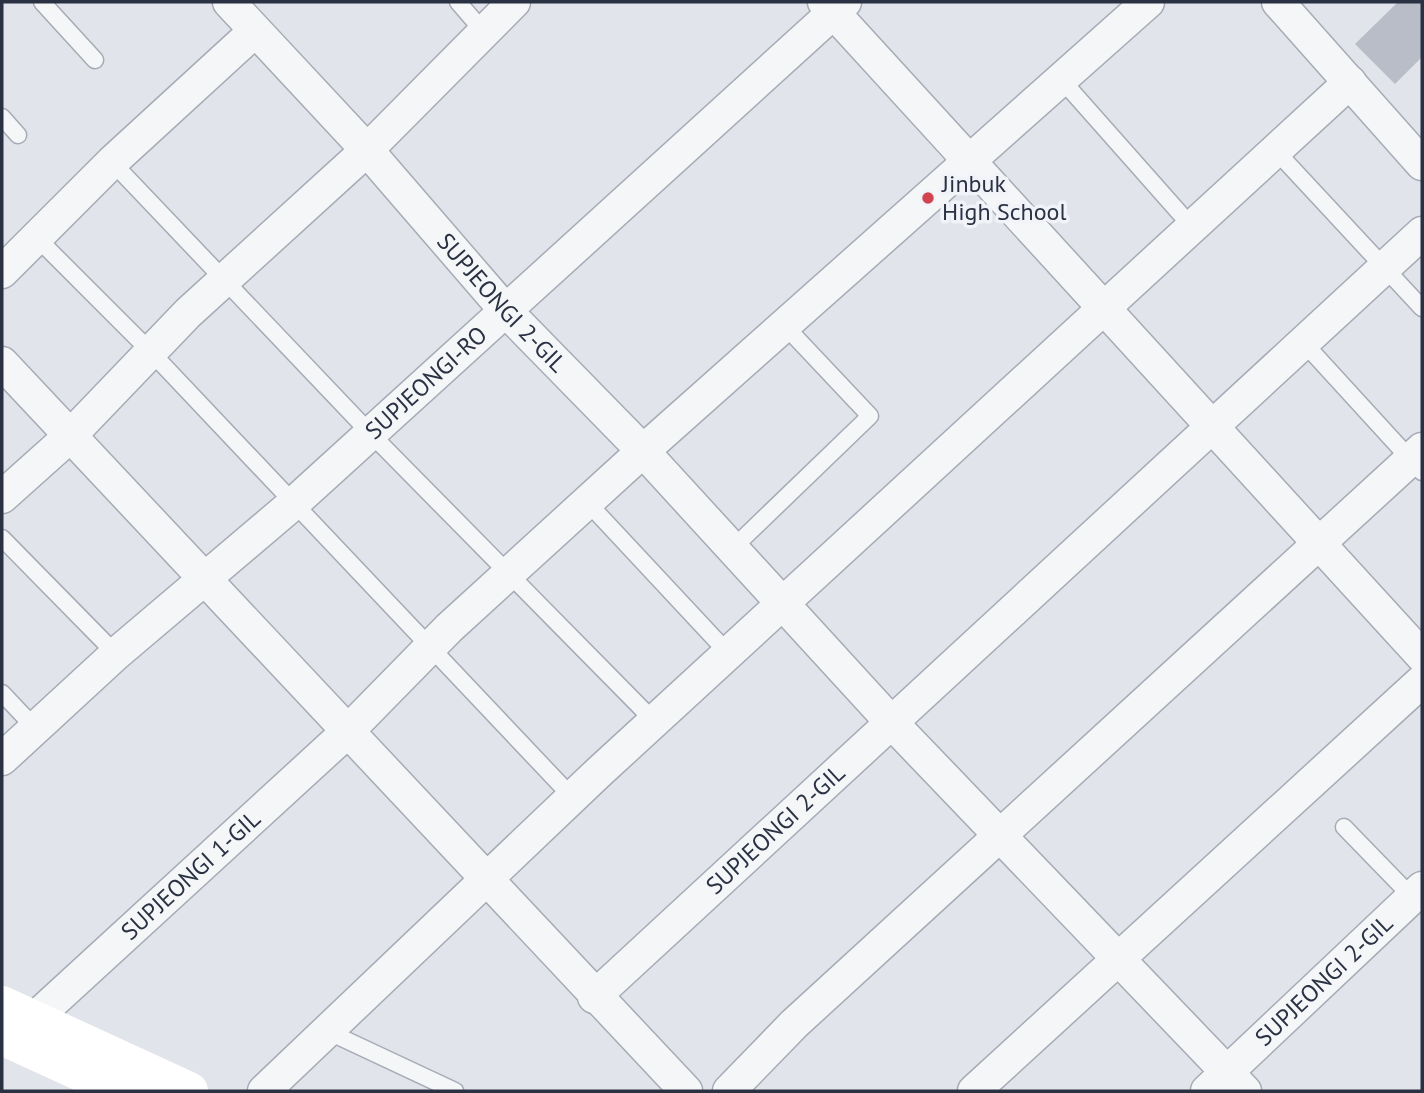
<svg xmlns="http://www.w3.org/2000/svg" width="1424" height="1093" font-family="'PT Sans',sans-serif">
  <rect width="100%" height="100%" fill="#e1e4ea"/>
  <path fill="#b8bdc8" d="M1398,2H1422V57L1395,84L1355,44Z"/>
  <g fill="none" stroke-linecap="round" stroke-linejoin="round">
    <g stroke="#a6abb5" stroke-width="19">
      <g id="lane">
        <path d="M42,2L95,60"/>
        <path d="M458,2L483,31"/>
        <path d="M1061,79L1192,227"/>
        <path d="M2,117L18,135"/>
        <path d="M1275,150L1422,308"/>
        <path d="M112,162L369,432L654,721"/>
        <path d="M36,237L149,350L573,798"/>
        <path d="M1304,343L1422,472"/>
        <path d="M588,503L728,653"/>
        <path d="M2,538L116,654"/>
        <path d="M733,548L870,416L786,327"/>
        <path d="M2,693L36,729"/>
        <path d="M1344,827L1412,897"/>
        <path d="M329,1032L455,1091"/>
      </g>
    </g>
    <g stroke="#a6abb5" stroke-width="35">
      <g id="street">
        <path id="s1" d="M229,2L367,150L506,311L643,451L892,723L1245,1091"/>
        <path d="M824,2L1422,656"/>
        <path d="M1278,2L1422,164"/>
        <path d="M2,272L112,162L255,31"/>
        <path d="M2,363L686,1091"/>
        <path d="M2,497L69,437L188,313L367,150L514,2"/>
        <path id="s2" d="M2,759L116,654L294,503L845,2"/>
        <path id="s3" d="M594,997L1422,233"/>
        <path id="s4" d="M33,1020L347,732L449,628L643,451L1148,2"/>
        <path d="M264,1091L598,773L1350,82"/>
        <path d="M729,1091L794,1024L1422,449"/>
        <path d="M974,1091L1422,681"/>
        <path id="s5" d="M1207,1091L1422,888"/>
      </g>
    </g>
    <use href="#lane" stroke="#f4f6f8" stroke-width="16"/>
    <use href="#street" stroke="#f4f6f8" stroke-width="32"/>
    <g stroke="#fff" stroke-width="38">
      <path d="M2,1005L189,1091"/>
      <path d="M2,1036L122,1091"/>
    </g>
  </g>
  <circle fill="#d24350" stroke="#f1f3f8" stroke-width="2.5" cx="928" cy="198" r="7"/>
  <g text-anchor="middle" stroke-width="7" stroke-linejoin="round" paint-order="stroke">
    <g font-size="24" fill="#293143" stroke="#f1f3f8" text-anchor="start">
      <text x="942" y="192">Jinbuk<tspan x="942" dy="28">High School</tspan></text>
    </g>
    <g font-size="24" fill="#293143" stroke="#f1f3f8">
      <text dy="8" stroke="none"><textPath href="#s1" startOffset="406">SUPJEONGI 2-GIL</textPath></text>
      <text dy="8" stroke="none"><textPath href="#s2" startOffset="567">SUPJEONGI-RO</textPath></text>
      <text dy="8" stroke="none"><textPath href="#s3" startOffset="247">SUPJEONGI 2-GIL</textPath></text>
      <text dy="8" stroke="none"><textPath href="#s4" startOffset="214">SUPJEONGI 1-GIL</textPath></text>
      <text dy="8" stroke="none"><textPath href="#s5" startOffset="161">SUPJEONGI 2-GIL</textPath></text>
    </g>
  </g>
  <rect width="1424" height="1093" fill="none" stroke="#293143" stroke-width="7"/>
</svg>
